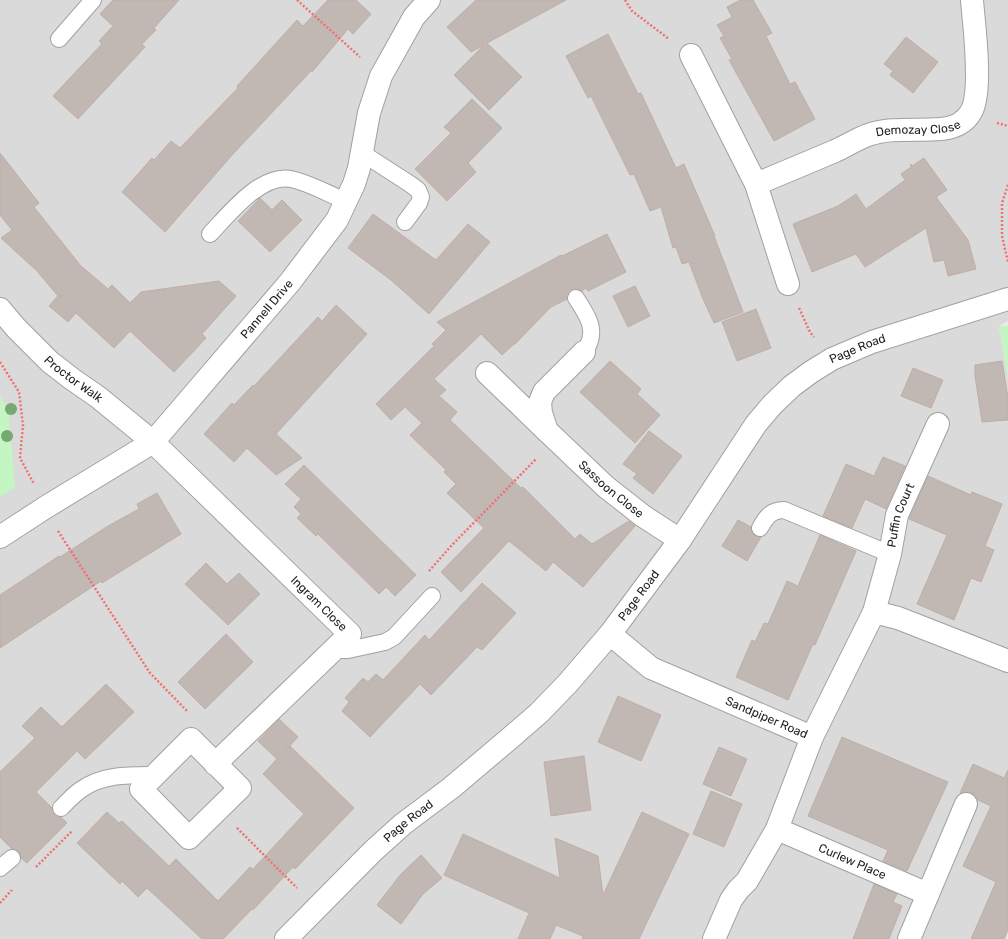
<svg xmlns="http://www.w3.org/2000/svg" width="1008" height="939" font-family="Rubik,sans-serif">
  <rect width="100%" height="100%" fill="#eee9e3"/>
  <path fill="#dbdada" d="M0,0H1008V321L999,326L1008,380V933L1006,939H0Z"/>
  <g fill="#c3f6c2">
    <path d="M999,326H1008V380Z"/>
    <path d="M0,396L8,411L15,487L0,497Z"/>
  </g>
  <g fill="#c2b8b3" stroke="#bfaea6">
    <path d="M113,0H179L154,28L156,30L142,44L145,47L78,119L53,96L102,44L99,41L113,26L100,14Z"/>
    <path d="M328,0H356L371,14L353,34L348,29L312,72L311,71L233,154L165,232L122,192L152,158L154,160L171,141L180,148L238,88L237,86L297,20L303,26Z"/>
    <path d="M476,0H566L487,43L522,77L489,110L454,75L484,45L471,52L447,27Z"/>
    <path d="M740,0H753L772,33L766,36L790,84L795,82L815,119L774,141L729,60L732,59L720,38L724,36L717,25L732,17L727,7Z"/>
    <path d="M608,34L638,94L641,93L676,168L684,164L715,236H714L743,312L714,323L703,299L689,262L682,264L676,247L673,248L661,207L650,211L634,174L630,175L591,96L588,98L566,56Z"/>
    <path d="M906,37L938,62L913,93L890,75L893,71L884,64Z"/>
    <path d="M472,99L502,128L468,163L476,172L447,201L415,169L451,133L444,127Z"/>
    <path d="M0,153L39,203L34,207L80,265L108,289L112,285L130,303L141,292L219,281L236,296L202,334L206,338L174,372L130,331L114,348L76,313L68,322L49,306L58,296L37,271L1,238L12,230L0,215Z"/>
    <path d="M924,158L947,190L936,197L968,240L976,269L948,276L944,260L934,262L926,228L865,267L856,254L812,272L793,224L838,206L856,194L866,209L905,180L901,174L911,167V164L912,166Z"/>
    <path d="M260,198L272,210L282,200L302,220L270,252L238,221Z"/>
    <path d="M373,214L436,260L468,224L490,242L429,314L391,280L348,248Z"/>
    <path d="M607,234L626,272L588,291L586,288L582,291L576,289L570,290L567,294V299L551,307L515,344H514L502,355L481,334L434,379L446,390L439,396L457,412L450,420L521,488L523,487L575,539L580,534L592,544L629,521L635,526L583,587L553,562L546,571L509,541L461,592L441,572L484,528L447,493L456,484L444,472L446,470L410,435L422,423L405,407L391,420L376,404L434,346L432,344L446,330L437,322L561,255L562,256Z"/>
    <path d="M635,286L650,316L628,327L613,296Z"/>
    <path d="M336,305L367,334L276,434L302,458L276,475L247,448L234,462L204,434L232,403L234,405L253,385L254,386L318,317L322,321Z"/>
    <path d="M756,309L771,348L737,361L722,322Z"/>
    <path d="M610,361L641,389L637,394L660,415L635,443L580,392Z"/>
    <path d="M1002,361L1008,398V420L982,422L975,376V365Z"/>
    <path d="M913,368L943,380L931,408L901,396Z"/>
    <path d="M649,431L682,456L653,494L633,478L637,474L623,464Z"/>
    <path d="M883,457L905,466L886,509L865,499L852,528L823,516L846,464L874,476Z"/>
    <path d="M304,465L416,575L395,596L386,587L379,594L318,534L316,536L297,518L301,514L294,507L301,499L285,484Z"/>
    <path d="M928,476L971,495L972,492L1002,504L985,546L994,550L981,582L971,578L954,620L917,604L947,535L909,519Z"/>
    <path d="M157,493L181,534L102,583L101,581L0,648V595L59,556L60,557L108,526L139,509L137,504Z"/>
    <path d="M738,520L751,527L752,532L755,536L761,537L747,561L722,546Z"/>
    <path d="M820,535L856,551L815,645L813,644L788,700L736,677L752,640L755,642L764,623L768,624L787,581L798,586Z"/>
    <path d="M206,563L227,584L239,573L260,594L228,625L185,584Z"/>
    <path d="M482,583L516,613L482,650L477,647L431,695L420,684L370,737L342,711L349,702L345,698L363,678L368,682L376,674L383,680L425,635L429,640Z"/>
    <path d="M226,634L253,662L205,709L178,682Z"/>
    <path d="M106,684L134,712L85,759L77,751L36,792L52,808L54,814L61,817L67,823L27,863L21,858L19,852L12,849L0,837V772L35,738L22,726L41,707L62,727Z"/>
    <path d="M618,696L661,715L641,761L598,742Z"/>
    <path d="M279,719L298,737L285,751L290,746L354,808L295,869L293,867L253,910L252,909L223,939H202L147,888L138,897L122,881L120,884L77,843L107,812L119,823L122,821L169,866L176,859L218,901L250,867L253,869L304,814L263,774L277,759L258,741Z"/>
    <path d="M842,737L948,782L907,871L883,861L888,850L808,816Z"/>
    <path d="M719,747L747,759L731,796L703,784Z"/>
    <path d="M584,756L591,810L551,816L544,762Z"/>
    <path d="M973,764L1004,778L1008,770V929L1004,939H971L996,882L963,866L991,806L978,800L976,796L971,793L965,792L960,793Z"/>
    <path d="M711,791L742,804L724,847L693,834Z"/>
    <path d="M642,812L689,834L639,939H582L583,936L556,925L550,939H518L529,913L444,875L463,834L560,878L555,838L598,856L603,895Z"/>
    <path d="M421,855L442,878L423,894L401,924L377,905L401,874Z"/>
    <path d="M874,884L897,894L893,902L902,906L889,939H853Z"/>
  </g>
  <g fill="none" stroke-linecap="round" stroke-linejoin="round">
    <g stroke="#a1a1a1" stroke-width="18">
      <g id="lane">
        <path d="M59,39L93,0"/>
        <path d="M362,153L410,184L418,190L421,197L419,203L405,222"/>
        <path d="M210,234C229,214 261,173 291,179C310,183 328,194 346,201"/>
        <path d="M576,298C588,316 599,332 584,352"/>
        <path d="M760,528C766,517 771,510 784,510L890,554"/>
        <path d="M332,650H348L385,642L394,637L432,596"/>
        <path d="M61,808C68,801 74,794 82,789C104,774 130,775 155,775"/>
        <path d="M0,868L12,858"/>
      </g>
    </g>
    <g stroke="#a1a1a1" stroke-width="24">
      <g id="street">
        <path d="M691,55L756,184L788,284"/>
        <path id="s1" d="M756,184C783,173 809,162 835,151C846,146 857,139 868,135C891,127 917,131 941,129C953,128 965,123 971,112C983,92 974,25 972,0"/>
        <path id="s2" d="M0,309L16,328L50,362L72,379L98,397L153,442L350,634L215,764"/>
        <path id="s3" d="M584,352L544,392L540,402L541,413L547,431L606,487L643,516L680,540"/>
        <path d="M487,373L546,430"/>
        <path id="s4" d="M0,537L46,507L153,442L290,282L337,220L354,184L359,168L369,113L381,76L414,17L429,0"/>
        <path d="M874,612L898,618L1008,661"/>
        <path id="s5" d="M610,634L651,668L812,737L777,829L747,881L738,890L731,900L714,939"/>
        <path id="s6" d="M812,737L874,612L890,554L897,515L938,424"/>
        <path d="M191,739L240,788L189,838L141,789Z"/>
        <path id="s7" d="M777,829L928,894L966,804"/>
        <path id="s8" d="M286,939L373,851L403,824L451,788L509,739L539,713L568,683L610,634L680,540L756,424L773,404L792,386L811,372L832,359L872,342L1008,299"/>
        <path d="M909,939L928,894"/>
      </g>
    </g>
    <g stroke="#f27070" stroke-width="2.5" stroke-dasharray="2 2" stroke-linecap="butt">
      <path d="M297,0L360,57"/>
      <path d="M625,0L632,11L669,39"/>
      <path d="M997,123L1008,126"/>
      <path d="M1008,185L1002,203V236L1008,262"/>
      <path d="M799,308L810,332L814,337"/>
      <path d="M0,362L19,392L23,425L20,458L34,484"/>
      <path d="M58,531L150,673L187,711"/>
      <path d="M429,571L452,545L536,459"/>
      <path d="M237,828L297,888"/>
      <path d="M36,867L72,831"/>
      <path d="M0,903L12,890"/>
    </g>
    <use href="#lane" stroke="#fff" stroke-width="16"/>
    <use href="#street" stroke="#fff" stroke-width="22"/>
  </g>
  <g fill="#76a970">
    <circle cx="11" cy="409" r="6"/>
    <circle cx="7" cy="436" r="6"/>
  </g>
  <g text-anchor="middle" stroke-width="3.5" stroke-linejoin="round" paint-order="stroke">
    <g font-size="12" fill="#1d1d1d" stroke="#fff">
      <text dy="4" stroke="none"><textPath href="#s1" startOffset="173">Demozay Close</textPath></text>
      <text dy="4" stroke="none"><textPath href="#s4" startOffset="355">Pannell Drive</textPath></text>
      <text dy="4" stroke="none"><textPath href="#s8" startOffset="830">Page Road</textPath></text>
      <text dy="4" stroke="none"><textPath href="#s2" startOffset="102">Proctor Walk</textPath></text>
      <text dy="4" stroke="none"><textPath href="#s3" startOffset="184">Sassoon Close</textPath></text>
      <text dy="4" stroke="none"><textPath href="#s6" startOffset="240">Puffin Court</textPath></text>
      <text dy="4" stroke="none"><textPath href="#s8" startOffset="494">Page Road</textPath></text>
      <text dy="4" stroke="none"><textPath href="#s2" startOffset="435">Ingram Close</textPath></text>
      <text dy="4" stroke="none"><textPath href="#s5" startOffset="179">Sandpiper Road</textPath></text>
      <text dy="4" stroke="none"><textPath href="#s8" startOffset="170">Page Road</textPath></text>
      <text dy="4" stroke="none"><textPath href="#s7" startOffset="82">Curlew Place</textPath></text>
    </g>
  </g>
</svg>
